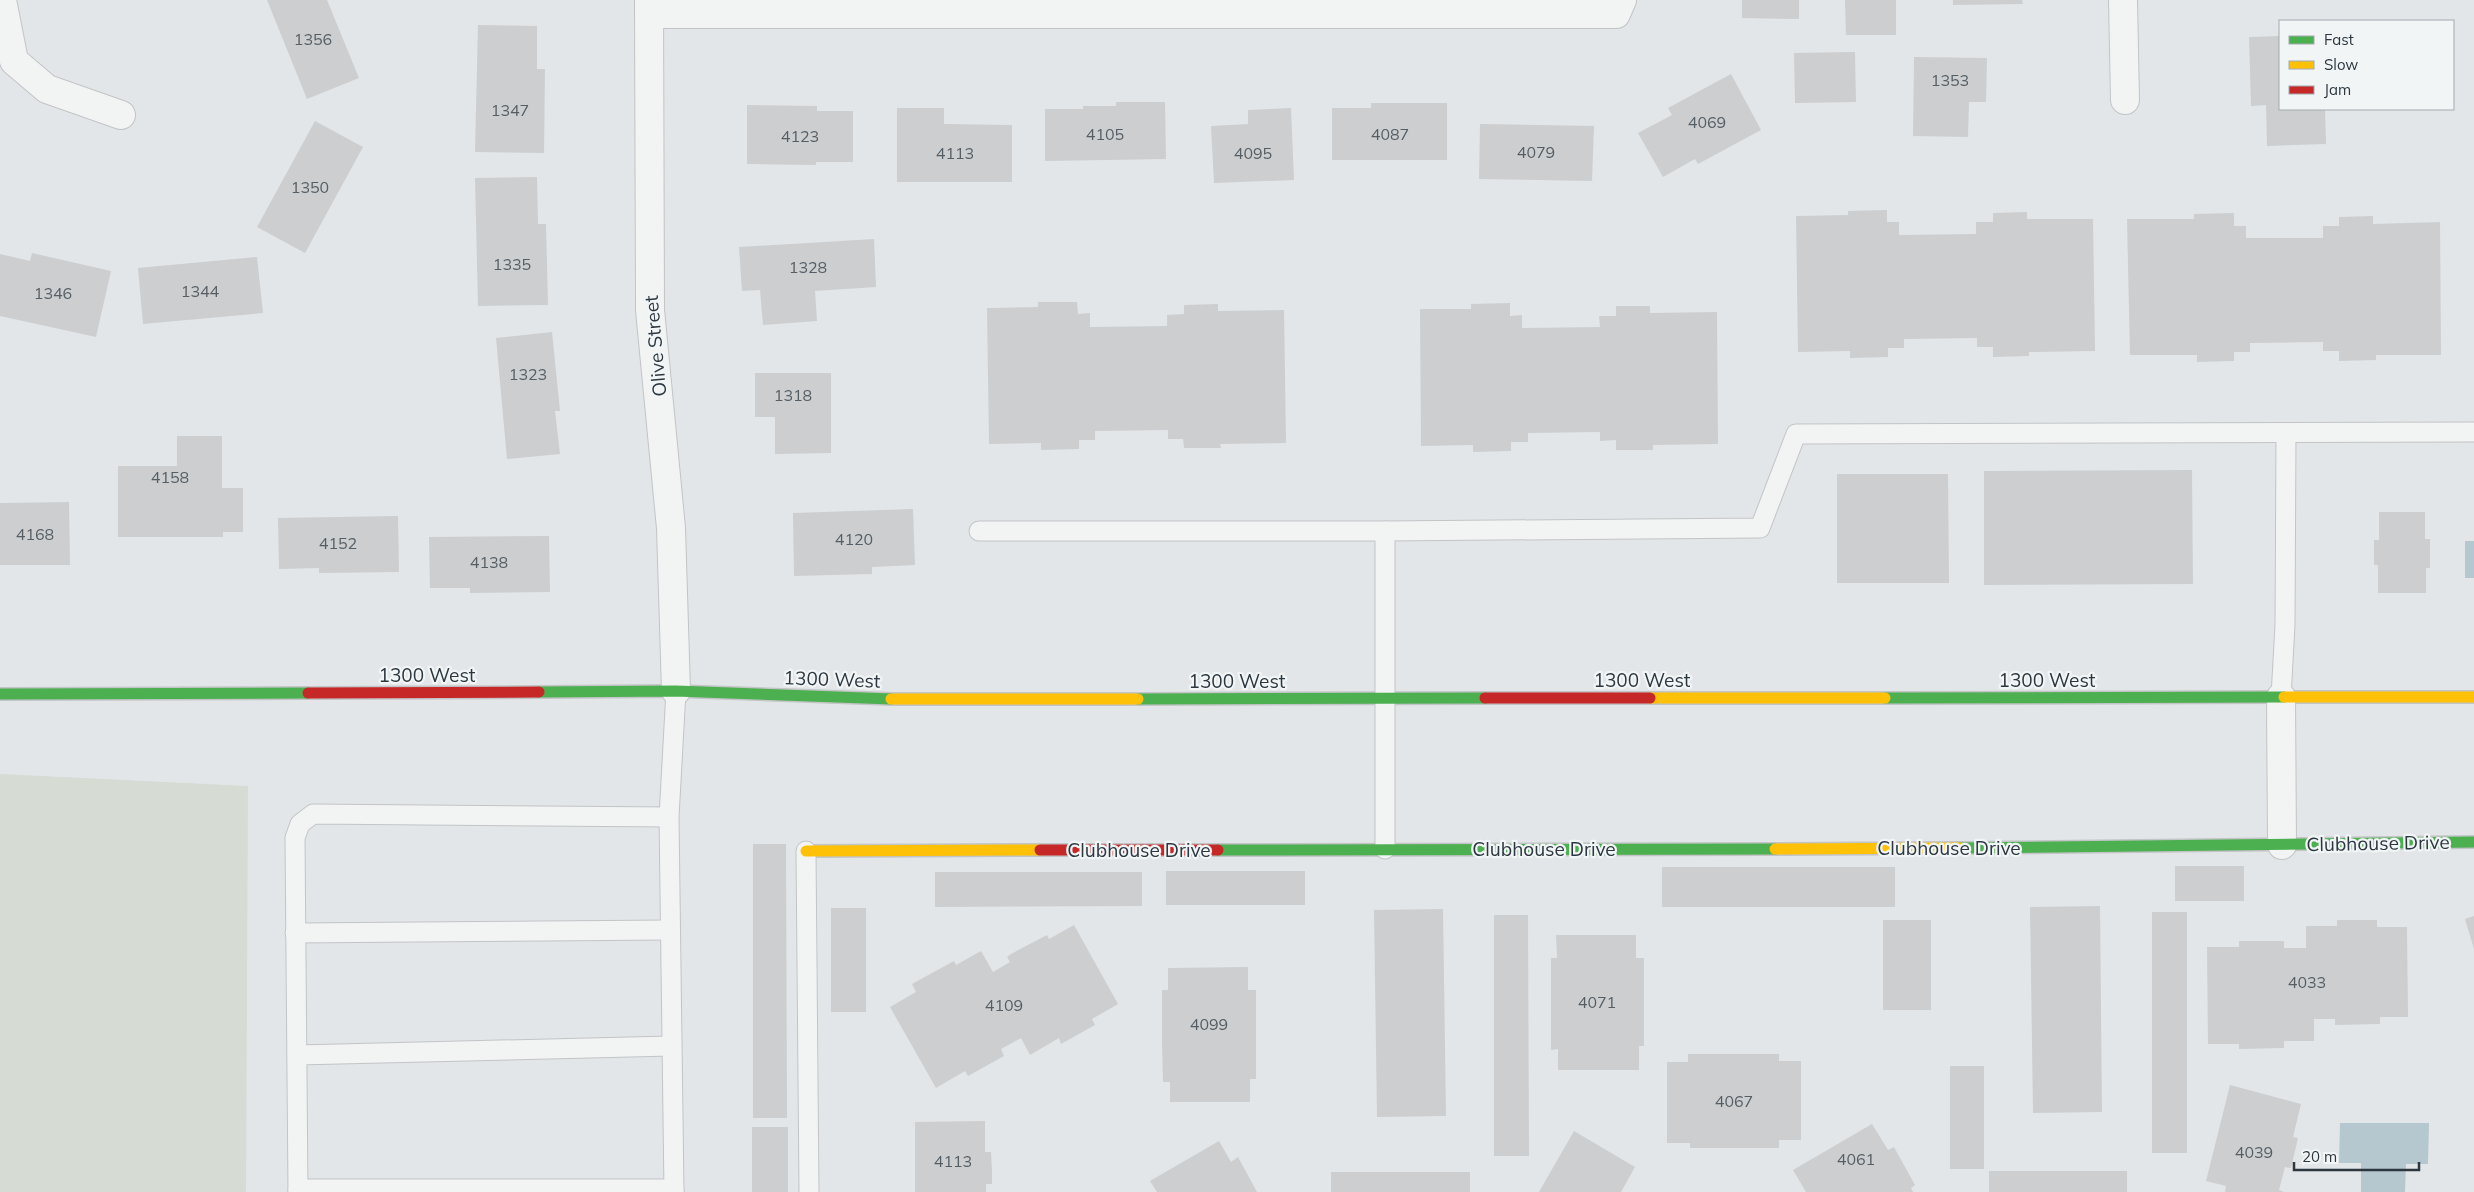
<svg xmlns="http://www.w3.org/2000/svg" width="2474" height="1192" font-family="Mulish,sans-serif">
  <rect width="100%" height="100%" fill="#e3e6e8"/>
  <path fill="#d6dbd4" d="M0,774L248,786L246,1192H0Z"/>
  <g fill="#b5c7cf">
    <rect x="2465" y="541" width="9" height="37"/>
    <path d="M2340,1123H2429L2428,1164H2406L2405,1192H2361V1163H2339Z"/>
  </g>
  <g fill="#ccced0">
    <path d="M267,0H327L359,78L307,99Z"/>
    <path d="M1742,0H1799V19L1742,18Z"/>
    <path d="M1845,0H1896V35H1846Z"/>
    <path d="M1953,0H2022L2023,4L1953,5Z"/>
    <path d="M478,25L537,26V69H545L544,153L475,152Z"/>
    <path d="M2280,36V109H2325L2326,144L2267,146L2266,105L2251,106L2249,37Z"/>
    <path d="M1855,52L1856,102L1795,103L1794,53Z"/>
    <path d="M1914,57L1987,58L1986,102H1969L1968,137L1913,136Z"/>
    <path d="M1731,74L1761,130L1698,164L1695,159L1663,177L1638,133L1672,115L1668,108Z"/>
    <path d="M1116,102H1165L1166,159L1045,161V109H1083V106H1116Z"/>
    <path d="M1371,103H1447V160H1332V108H1371Z"/>
    <path d="M747,105L817,106V111H853V162H816V165L747,164Z"/>
    <path d="M897,108H944V124L1012,125V182H897Z"/>
    <path d="M1291,108L1294,180L1214,183L1211,126L1248,124V110Z"/>
    <path d="M315,121L363,147L305,253L257,227Z"/>
    <path d="M1480,124L1594,126L1592,181L1479,179Z"/>
    <path d="M537,177L538,224H546L548,305L478,306L475,178Z"/>
    <path d="M1887,210V222H1899V235L1976,234V222H1993V213L2027,212V219H2093L2095,351L2029,352V356L1993,357V347H1977V338L1904,339V348H1888V357L1850,358V351L1798,352L1796,216L1848,215V211Z"/>
    <path d="M2234,213V226H2246V238H2323V226H2339V217L2373,216V224L2440,222L2441,355H2376V360L2339,361V351H2323V342L2250,343V352H2234V361L2197,362V355H2130L2127,219H2194V214Z"/>
    <path d="M874,239L876,287L815,291L817,321L763,325L760,290L742,291L739,247Z"/>
    <path d="M32,253L111,271L96,337L0,316V254L30,261Z"/>
    <path d="M257,257L263,313L143,324L138,268Z"/>
    <path d="M1038,302H1077L1078,314L1090,313V327L1167,326V315L1184,314V305L1218,304V311L1284,310L1286,443L1220,444L1221,448H1184L1183,439H1168V430L1095,431V440H1079V449L1041,450V443L989,444L987,308L1038,307Z"/>
    <path d="M1510,303V316L1522,315V328L1600,327L1599,316H1616V306H1650V313L1717,312L1718,444L1653,445V450H1616V440L1600,441V432L1528,433V442H1511V451L1473,452V445L1421,446L1420,309H1471V304Z"/>
    <path d="M552,332L560,411H555L560,454L507,459L496,338Z"/>
    <path d="M755,373H831V453L775,454V417H755Z"/>
    <path d="M177,436H222V488H243V532H223V537H118V466H177Z"/>
    <path d="M2192,470L2193,584L1984,585V471Z"/>
    <path d="M1837,474H1948L1949,583H1837Z"/>
    <path d="M69,502L70,565H0V503Z"/>
    <path d="M913,509L915,565L872,567V574L794,576L793,513Z"/>
    <path d="M2379,512H2425V539H2430V568H2426V593H2378V565H2374V540H2379Z"/>
    <path d="M398,516L399,572L319,573V568L279,569L278,518Z"/>
    <path d="M549,536L550,592L470,593V588H430L429,537Z"/>
    <path d="M753,844H786L787,1118H753Z"/>
    <rect x="2175" y="866" width="69" height="35"/>
    <rect x="1662" y="867" width="233" height="40"/>
    <rect x="1166" y="871" width="139" height="34"/>
    <path d="M935,872H1142V906L935,907Z"/>
    <path d="M2100,906L2102,1112L2033,1113L2030,907Z"/>
    <rect x="831" y="908" width="35" height="104"/>
    <path d="M1443,909L1446,1116L1377,1117L1374,910Z"/>
    <rect x="2152" y="912" width="35" height="241"/>
    <path d="M1494,915H1528L1529,1156H1494Z"/>
    <path d="M2474,916V949L2465,919Z"/>
    <rect x="1883" y="920" width="48" height="90"/>
    <path d="M2337,920H2377V927H2407L2408,1017H2380V1024L2335,1025V1019H2314V1041H2284V1048L2239,1049V1044H2208L2207,947H2239V941H2284V948H2306V926H2337Z"/>
    <path d="M1074,925L1118,1004L1092,1019L1095,1025L1061,1044L1059,1038L1030,1055L1021,1038L1001,1049L1004,1056L968,1076L965,1071L936,1088L890,1007L916,992L912,984L954,961L956,965L981,951L993,972L1010,962L1007,957L1011,954L1047,935L1049,939Z"/>
    <path d="M1556,935H1636V958H1644V1046H1639V1070H1558V1049L1551,1050V958H1557Z"/>
    <path d="M1248,967V990H1256V1079H1250V1102H1170V1082H1163L1162,1043V990H1168V968Z"/>
    <path d="M1688,1054H1779V1061H1801V1140H1779V1148H1690V1143H1667V1062H1688Z"/>
    <rect x="1950" y="1066" width="34" height="103"/>
    <path d="M2230,1085L2301,1104L2293,1137L2298,1138L2291,1168L2285,1167L2279,1190L2284,1192H2225L2226,1186L2206,1181Z"/>
    <path d="M985,1121V1152H991L992,1171V1184H986V1192H915V1122Z"/>
    <path d="M1872,1124L1888,1150L1894,1147L1915,1185L1911,1188L1913,1192H1806L1793,1170Z"/>
    <rect x="752" y="1127" width="36" height="65"/>
    <path d="M1574,1131L1635,1167L1621,1192H1539Z"/>
    <path d="M1219,1141L1231,1162L1238,1157L1257,1192H1157L1150,1181Z"/>
    <rect x="1989" y="1171" width="138" height="21"/>
    <rect x="1331" y="1172" width="139" height="20"/>
  </g>
  <g fill="none" stroke-linecap="round" stroke-linejoin="round">
    <g stroke="#c2c4c6" stroke-width="21">
      <g id="lane">
        <path d="M979,531H1385L1760,528L1796,434L2474,432"/>
        <path d="M1385,531V849"/>
        <path d="M2281,697L2285,625L2286,433"/>
        <path d="M806,851L809,1192"/>
        <path d="M295,933L670,930"/>
        <path d="M297,1055L671,1046"/>
        <path d="M298,1189H674"/>
        <path d="M298,1192L295,838L300,824L313,814L669,817"/>
        <path d="M674,1192L669,817L676,691"/>
      </g>
    </g>
    <g stroke="#c2c4c6" stroke-width="30">
      <g id="street">
        <path d="M2,0L14,61L47,89L121,115"/>
        <path d="M649,0L650,310L671,528L676,691"/>
        <path d="M2123,0L2125,100"/>
        <path d="M649,14H1616L1622,0"/>
        <path d="M2281,697L2282,845"/>
      </g>
    </g>
    <g stroke="#c2c4c6" stroke-width="14">
      <g id="fast">
        <path d="M539,692L676,691L891,699"/>
        <path d="M0,694L308,693"/>
        <path d="M1885,698L2284,697"/>
        <path d="M1138,699L1485,698"/>
        <path d="M1960,848L2474,842"/>
        <path d="M1218,850L1775,849"/>
      </g>
    </g>
    <g stroke="#c2c4c6" stroke-width="14">
      <g id="slow">
        <path d="M2284,697H2474"/>
        <path d="M1650,698H1885"/>
        <path d="M891,699H1138"/>
        <path d="M1775,849L1960,848"/>
        <path d="M806,851L1040,850"/>
      </g>
    </g>
    <g stroke="#c2c4c6" stroke-width="14">
      <g id="jam">
        <path d="M308,693L539,692"/>
        <path d="M1485,698H1650"/>
        <path d="M1040,850H1218"/>
      </g>
    </g>
    <use href="#lane" stroke="#f2f4f4" stroke-width="19"/>
    <use href="#street" stroke="#f2f4f4" stroke-width="28"/>
    <use href="#fast" stroke="#4caf50" stroke-width="11"/>
    <use href="#slow" stroke="#ffc107" stroke-width="11"/>
    <use href="#jam" stroke="#c62828" stroke-width="11"/>
  </g>
  <g text-anchor="middle" stroke-width="4.5" stroke-linejoin="round" paint-order="stroke">
    <g font-size="16" fill="#555e64">
      <text x="313" y="45">1356</text>
      <text x="1950" y="86">1353</text>
      <text x="510" y="116">1347</text>
      <text x="1707" y="128">4069</text>
      <text x="1105" y="140">4105</text>
      <text x="1390" y="140">4087</text>
      <text x="800" y="142">4123</text>
      <text x="1536" y="158">4079</text>
      <text x="955" y="159">4113</text>
      <text x="1253" y="159">4095</text>
      <text x="310" y="193">1350</text>
      <text x="512" y="270">1335</text>
      <text x="808" y="273">1328</text>
      <text x="200" y="297">1344</text>
      <text x="53" y="299">1346</text>
      <text x="528" y="380">1323</text>
      <text x="793" y="401">1318</text>
      <text x="170" y="483">4158</text>
      <text x="35" y="540">4168</text>
      <text x="854" y="545">4120</text>
      <text x="338" y="549">4152</text>
      <text x="489" y="568">4138</text>
      <text x="2307" y="988">4033</text>
      <text x="1597" y="1008">4071</text>
      <text x="1004" y="1011">4109</text>
      <text x="1209" y="1030">4099</text>
      <text x="1734" y="1107">4067</text>
      <text x="2254" y="1158">4039</text>
      <text x="1856" y="1165">4061</text>
      <text x="953" y="1167">4113</text>
    </g>
    <g font-size="19" fill="#2c373f" stroke="#f1f5f6">
      <text transform="translate(655 346) rotate(-95)" y="7">Olive Street</text>
      <text x="427" y="682">1300 West</text>
      <text transform="translate(832 679) rotate(2)" y="7">1300 West</text>
      <text x="1642" y="687">1300 West</text>
      <text x="2047" y="687">1300 West</text>
      <text x="1237" y="688">1300 West</text>
      <text transform="translate(2378 843) rotate(-1)" y="7">Clubhouse Drive</text>
      <text x="1949" y="855">Clubhouse Drive</text>
      <text x="1544" y="856">Clubhouse Drive</text>
      <text x="1139" y="857">Clubhouse Drive</text>
    </g>
  </g>
  <rect x="2279" y="20" width="175" height="90" fill="#f1f5f6" stroke="#a2a9ad"/>
  <rect x="2289" y="36" width="25" height="8" fill="#4caf50" stroke="#a2a9ad"/>
  <text x="2324" y="45" font-size="15" fill="#2c373f">Fast</text>
  <rect x="2289" y="61" width="25" height="8" fill="#ffc107" stroke="#a2a9ad"/>
  <text x="2324" y="70" font-size="15" fill="#2c373f">Slow</text>
  <rect x="2289" y="86" width="25" height="8" fill="#c62828" stroke="#a2a9ad"/>
  <text x="2324" y="95" font-size="15" fill="#2c373f">Jam</text>
  <path d="M2294 1162v8h125v-8" fill="none" stroke="#2c373f" stroke-width="2.5"/>
  <text x="2302" y="1162" font-size="15" fill="#2c373f" stroke="#f1f5f6" stroke-width="4" paint-order="stroke">20 m</text>
</svg>
